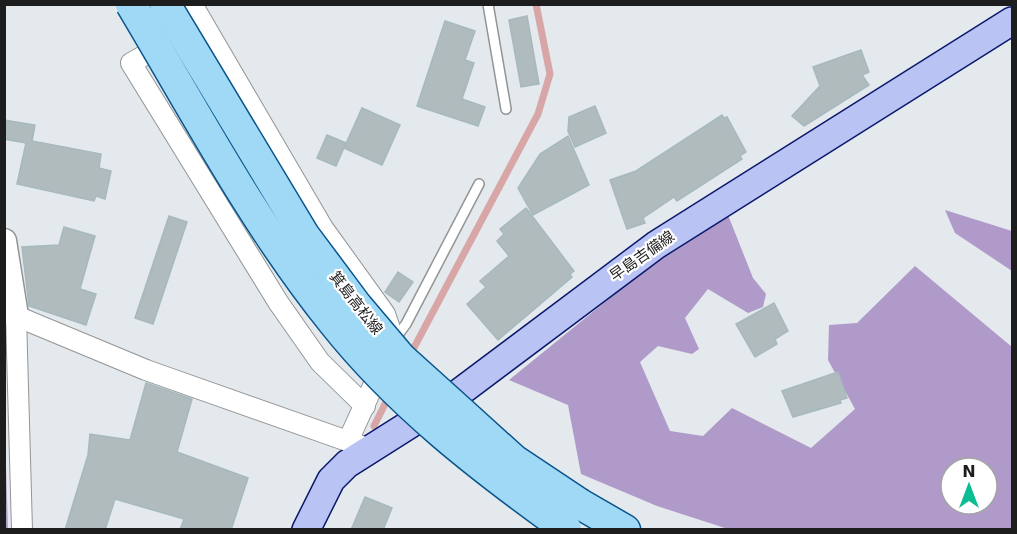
<svg xmlns="http://www.w3.org/2000/svg" width="1017" height="534" font-family="'DejaVu Sans','Noto Sans JP',sans-serif">
  <rect width="100%" height="100%" fill="#e3e9ed"/>
  <g fill="#b09aca" fill-rule="evenodd">
    <path d="M945,210L1012,231V271L955,233Z"/>
    <path d="M728,215L753,278L766,294L763,307L748,313L708,289L685,318L699,349L692,354L658,346L640,362L670,431L703,436L732,408L811,448L855,409L828,360L829,325L857,323L915,266L1012,347V529H728L657,506L581,474L568,405L509,380L669,250ZM951,468H987V504H951Z"/>
    <path d="M5,458L6,465L8,530L4,529Z"/>
  </g>
  <g fill="none" stroke-linecap="round" stroke-linejoin="round">
    <g stroke="#d8a6a6" stroke-width="7">
      <path d="M409,357L538,114L550,74L536,4"/>
      <path d="M374,426L389,396"/>
    </g>
  </g>
  <g fill="#b0bbbd" stroke="#a6b9be" stroke-width="1.5">
    <path d="M527,16L539,84L521,87L509,20Z"/>
    <path d="M445,21L475,31L465,60L474,63L462,99L485,107L478,126L417,106Z"/>
    <path d="M861,50L869,72L862,75L869,85L804,126L792,116L820,86L813,67Z"/>
    <path d="M595,106L606,133L575,147L568,131L569,117Z"/>
    <path d="M362,108L400,125L382,165L344,148Z"/>
    <path d="M722,115L724,118L727,117L746,152L740,156L742,159L677,201L674,197L643,218L645,223L627,229L610,180L636,171Z"/>
    <path d="M4,120L35,125L32,141L101,154L99,168L111,171L105,199L96,196L94,201L17,184L26,143L4,139Z"/>
    <path d="M327,135L346,143L336,166L317,158Z"/>
    <path d="M568,136L589,185L533,215L518,188L540,154Z"/>
    <path d="M526,208L574,271L570,274L572,277L498,340L467,304L486,287L480,281L509,256L497,241L504,234L500,229Z"/>
    <path d="M169,216L187,222L153,324L135,318Z"/>
    <path d="M64,227L95,236L80,289L96,294L86,325L29,306L22,247L59,245Z"/>
    <path d="M398,272L413,282L399,302L385,292Z"/>
    <path d="M774,303L788,331L775,339L777,344L755,357L736,324Z"/>
    <path d="M838,372L847,398L840,400L841,403L793,417L782,391Z"/>
    <path d="M146,383L192,399L177,452L248,478L231,530H180L184,519L115,499L105,530H65L88,455L90,434L130,440Z"/>
    <path d="M365,497L392,508L383,530H351Z"/>
  </g>
  <g fill="none" stroke-linecap="round" stroke-linejoin="round">
    <g stroke="#949494" stroke-width="12">
      <g id="service">
        <path d="M488,4L506,109"/>
        <path d="M394,340L406,324L479,184"/>
      </g>
    </g>
    <g stroke="#949494" stroke-width="22">
      <g id="minor">
        <path d="M192,4L323,228L385,314L394,340L348,441"/>
        <path d="M168,42L131,63L278,302L320,362L365,406"/>
        <path d="M22,530L16,316L146,370L370,449"/>
      </g>
    </g>
    <g stroke="#949494" stroke-width="27">
      <path id="tertiary" d="M4,241L16,316"/>
    </g>
    <g stroke="#0b186c" stroke-width="30">
      <path id="secondary" d="M306,530L331,480L347,464L456,395L656,245L1012,21"/>
    </g>
    <g stroke="#09548c" stroke-width="33">
      <path id="primary" d="M580,504L625,530"/>
    </g>
    <use href="#service" stroke="#fff" stroke-width="9"/>
    <use href="#minor" stroke="#fff" stroke-width="20"/>
    <use href="#tertiary" stroke="#fff" stroke-width="24"/>
    <use href="#secondary" stroke="#b9c4f5" stroke-width="27"/>
    <use href="#primary" stroke="#9fd9f6" stroke-width="30"/>
    <g stroke="#09548c" stroke-width="33" stroke-linecap="butt">
      <g id="primary-bridge">
        <path d="M131,4C195,111 254,224 333,322C398,404 481,468 566,529"/>
        <path d="M165,4L304,235L357,306L401,358L462,413L514,460L580,504"/>
      </g>
    </g>
    <use href="#primary-bridge" stroke="#9fd9f6" stroke-width="30"/>
  </g>
  <g text-anchor="middle" stroke-width="4.5" stroke-linejoin="round" paint-order="stroke">
    <g font-size="15" fill="#1d1d1d" stroke="#fff">
      <text transform="translate(642 256) rotate(-35)" y="5">早島吉備線</text>
      <text transform="translate(356 303) rotate(52)" y="5">箕島高松線</text>
    </g>
  </g>
  <rect width="1017" height="534" fill="none" stroke="#1d1d1d" stroke-width="12"/>
  <g transform="translate(969 486)"><circle r="28" fill="#ffffff" stroke="#a5a5a5" stroke-width="1.5"/>
  <path d="M0-4.5L10 22L0 15L-10 22Z" fill="#0cbd93"/>
  <text y="-9" font-size="16" font-weight="bold" text-anchor="middle" fill="#1d1d1d">N</text>
  </g>
</svg>
